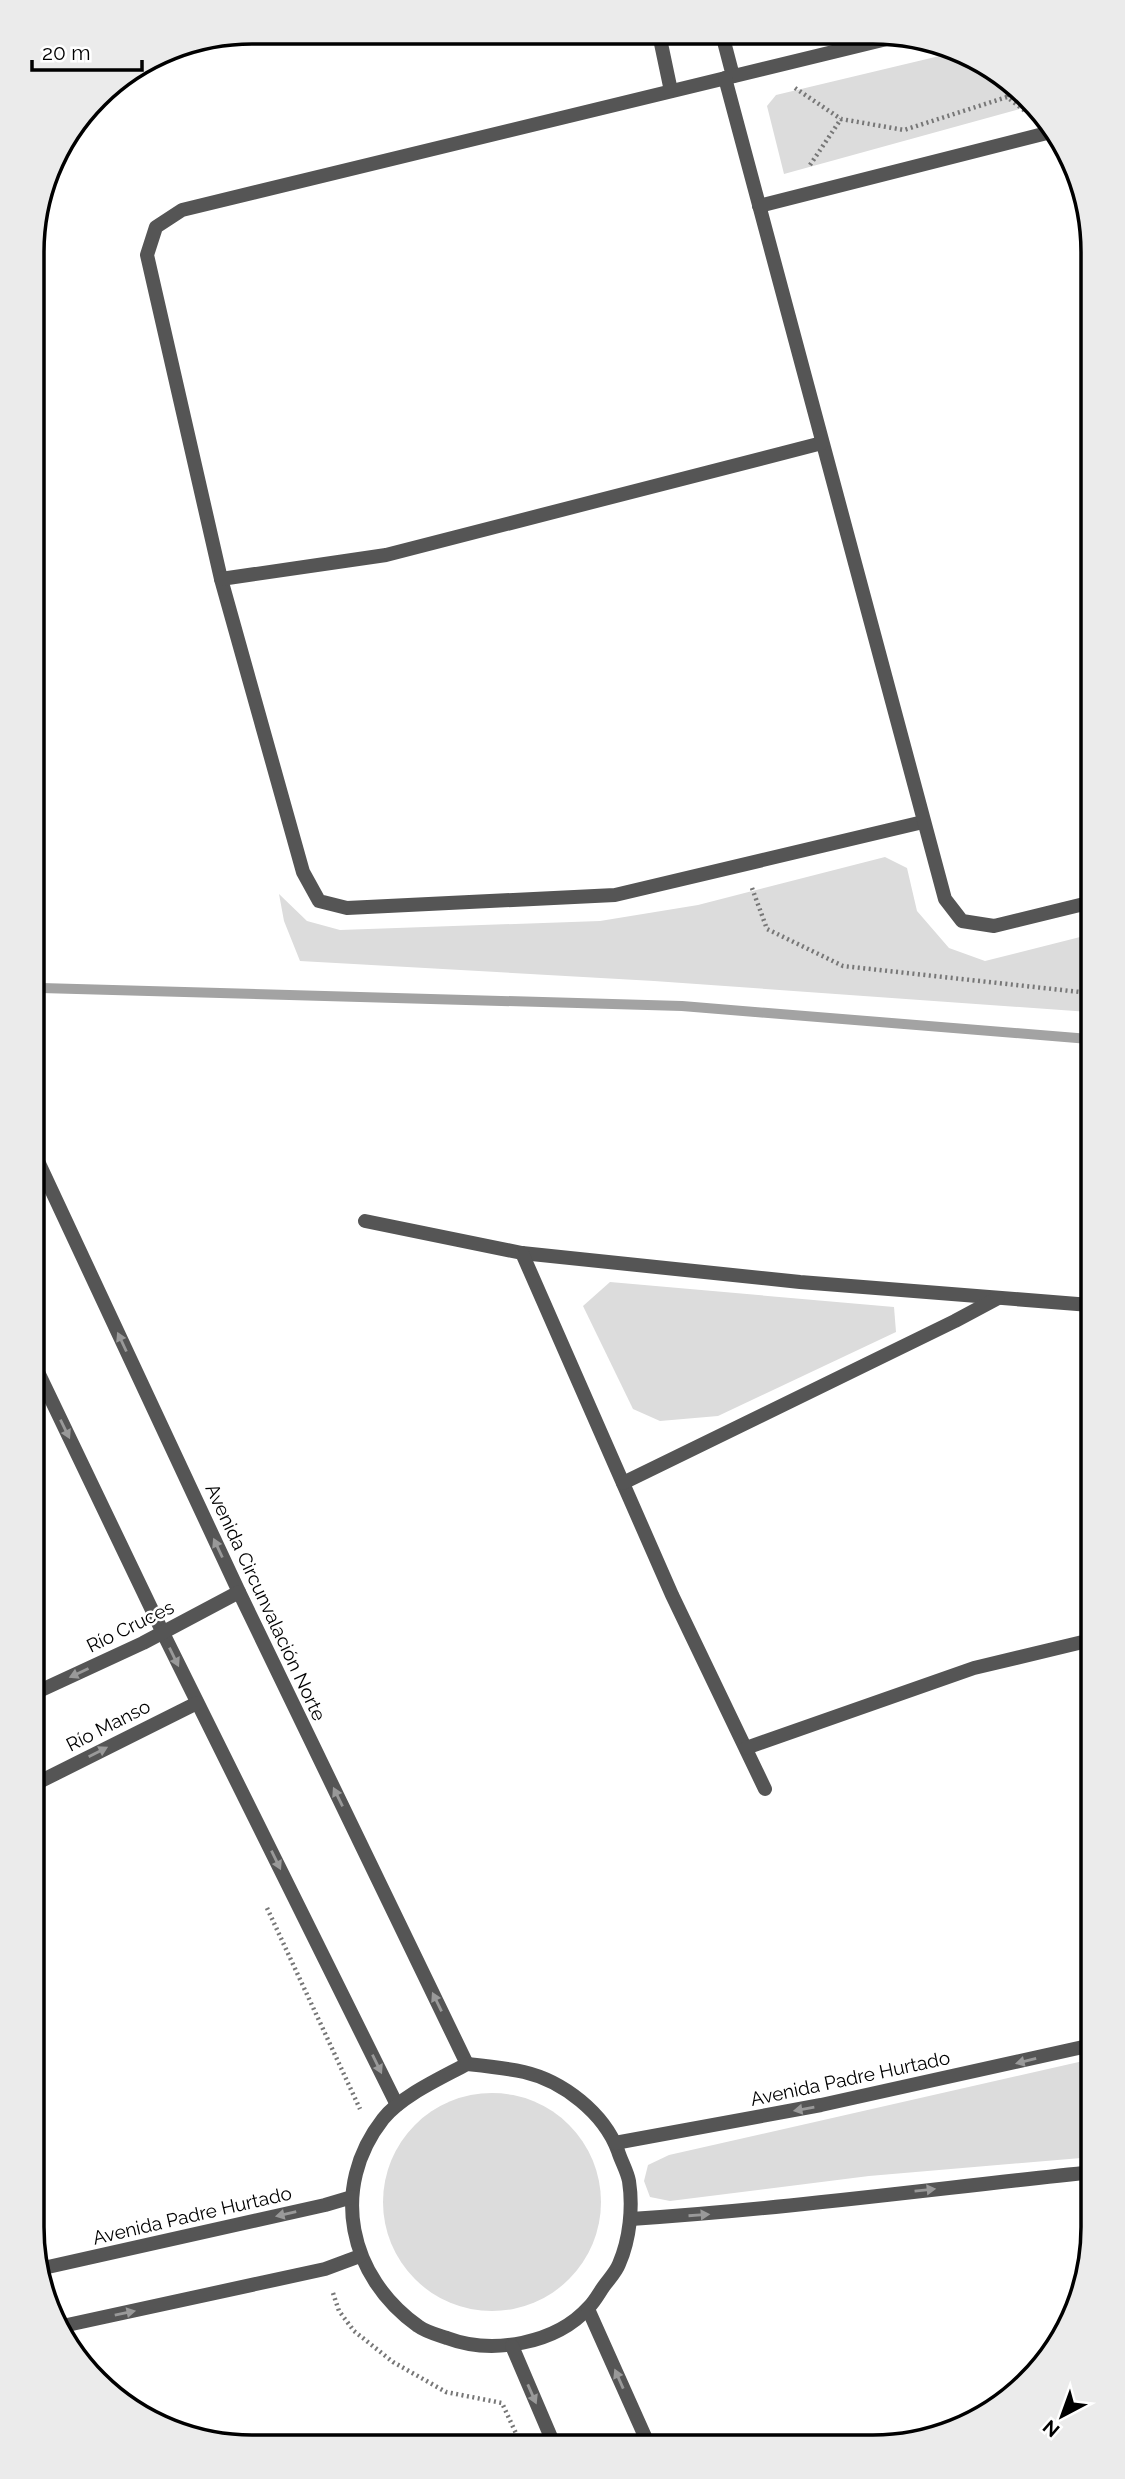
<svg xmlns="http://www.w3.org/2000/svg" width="1125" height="2479" font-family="Raleway,sans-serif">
  <rect width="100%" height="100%" fill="#fff"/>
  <g fill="#dcdcdc">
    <path d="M952,53L1019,86L1034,105L784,174L767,106L776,95Z"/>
    <path d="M885,857L907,868L917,911L949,948L985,961L1088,935L1089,1012L654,981L300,961L284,921L279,894L307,921L340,930L600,921L698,905Z"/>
    <path d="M610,1282L894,1307L896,1332L718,1416L660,1421L633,1409L583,1306Z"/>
    <path d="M1092,2059L1093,2157L869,2176L670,2201L650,2197L644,2181L648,2165L669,2155Z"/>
    <circle cx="492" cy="2202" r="109"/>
  </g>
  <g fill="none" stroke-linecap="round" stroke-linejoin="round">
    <path stroke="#a3a3a3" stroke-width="10" d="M41,988L682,1006L1089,1039"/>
    <g stroke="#777" stroke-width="4.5" stroke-dasharray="2 3.5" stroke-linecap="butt">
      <path d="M795,88L841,119L904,130L1007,97L1025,111"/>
      <path d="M1007,97L1010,82"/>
      <path d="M810,165L841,119"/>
      <path d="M752,888L767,929L843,966L1089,993"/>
      <path d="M267,1908L360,2109"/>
      <path d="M333,2293L339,2311L354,2331L393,2362L446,2392L502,2403L520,2442"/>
    </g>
    <g stroke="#555" stroke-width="14">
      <path d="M659,34L671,91"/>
      <path d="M722,34L733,76"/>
      <path d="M899,36L182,210L156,227L147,255L221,579L303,872L319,901L347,908L615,895L923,822"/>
      <path d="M725,78L945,899L962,921L994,926L1088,903"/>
      <path d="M759,206L1055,131"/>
      <path d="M221,579L386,555L822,443"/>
      <path d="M35,1155L239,1592L467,2064"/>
      <path d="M365,1221L522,1253L800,1282L1090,1305"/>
      <path d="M522,1253L672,1595L765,1789"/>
      <path d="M36,1368L163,1633L397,2105"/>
      <path d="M623,1483L955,1321L998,1298"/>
      <path d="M37,1692L143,1643L239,1592"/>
      <path d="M746,1748L974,1668L1091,1640"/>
      <path d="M37,1783L197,1703"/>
      <path d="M467,2064C486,2066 506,2068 524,2072C563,2081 604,2113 618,2151C621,2161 627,2171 629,2181C633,2207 630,2239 619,2264C616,2272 609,2279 604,2286C599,2293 595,2301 589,2307C556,2344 492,2355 447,2338C438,2335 426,2332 418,2326C349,2277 329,2188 383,2119C401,2096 441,2078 467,2064Z"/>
      <path d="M615,2143L821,2105L1092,2045"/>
      <path d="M631,2219C785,2209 939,2188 1093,2172"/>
      <path d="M39,2269L325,2205L352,2197"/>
      <path d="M588,2309L647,2441"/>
      <path d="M58,2327L325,2269L360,2256"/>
      <path d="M512,2346L553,2442"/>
    </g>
  </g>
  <defs><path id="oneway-solid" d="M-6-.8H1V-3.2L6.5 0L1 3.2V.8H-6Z" transform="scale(1.75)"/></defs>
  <g fill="#999">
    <use href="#oneway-solid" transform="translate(122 1342) rotate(-115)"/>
    <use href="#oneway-solid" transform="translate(65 1429) rotate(64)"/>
    <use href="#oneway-solid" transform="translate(218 1548) rotate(-115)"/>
    <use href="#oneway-solid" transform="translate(174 1657) rotate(64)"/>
    <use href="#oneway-solid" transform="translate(79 1673) rotate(155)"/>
    <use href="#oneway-solid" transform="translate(98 1752) rotate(-27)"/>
    <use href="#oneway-solid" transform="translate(338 1797) rotate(-116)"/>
    <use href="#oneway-solid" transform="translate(276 1860) rotate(64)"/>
    <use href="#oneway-solid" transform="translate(437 2002) rotate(-116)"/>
    <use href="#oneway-solid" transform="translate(1026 2061) rotate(166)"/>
    <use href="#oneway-solid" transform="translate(377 2064) rotate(64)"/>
    <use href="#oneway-solid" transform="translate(804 2109) rotate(170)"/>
    <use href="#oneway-solid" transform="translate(925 2190) rotate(-6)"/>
    <use href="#oneway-solid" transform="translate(286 2214) rotate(167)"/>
    <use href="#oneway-solid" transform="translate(699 2215) rotate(-4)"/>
    <use href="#oneway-solid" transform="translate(125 2313) rotate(-12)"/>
    <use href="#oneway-solid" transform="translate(619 2379) rotate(-114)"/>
    <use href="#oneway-solid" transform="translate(532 2394) rotate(66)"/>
  </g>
  <g text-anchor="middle" stroke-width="5" stroke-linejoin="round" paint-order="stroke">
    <g font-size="19" fill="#000" stroke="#fff">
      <text transform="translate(266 1602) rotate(65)" y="7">Avenida Circunvalación Norte</text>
      <text transform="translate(130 1626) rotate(-26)" y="7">Río Cruces</text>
      <text transform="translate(108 1725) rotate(-27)" y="7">Río Manso</text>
      <text transform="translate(850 2078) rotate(-12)" y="7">Avenida Padre Hurtado</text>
      <text transform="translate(192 2215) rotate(-13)" y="7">Avenida Padre Hurtado</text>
    </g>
  </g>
  <path d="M0 0H1125V2479H0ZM252 44H873A208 208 0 0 1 1081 252V2227A208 208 0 0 1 873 2435H252A208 208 0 0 1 44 2227V252A208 208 0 0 1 252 44Z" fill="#ebebeb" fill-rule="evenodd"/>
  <path fill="none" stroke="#000" stroke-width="3.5" d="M252 44H873A208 208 0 0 1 1081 252V2227A208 208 0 0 1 873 2435H252A208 208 0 0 1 44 2227V252A208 208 0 0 1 252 44Z"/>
  <g transform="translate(1062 2416) rotate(221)" stroke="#ffffff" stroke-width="5" paint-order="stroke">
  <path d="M0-5L12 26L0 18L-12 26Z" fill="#000000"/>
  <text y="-10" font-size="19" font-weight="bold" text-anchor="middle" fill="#000000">N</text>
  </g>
  <path d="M32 60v10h110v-10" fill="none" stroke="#000000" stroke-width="3.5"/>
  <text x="42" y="60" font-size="21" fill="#000000" stroke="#ffffff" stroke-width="5" paint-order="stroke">20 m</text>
</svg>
